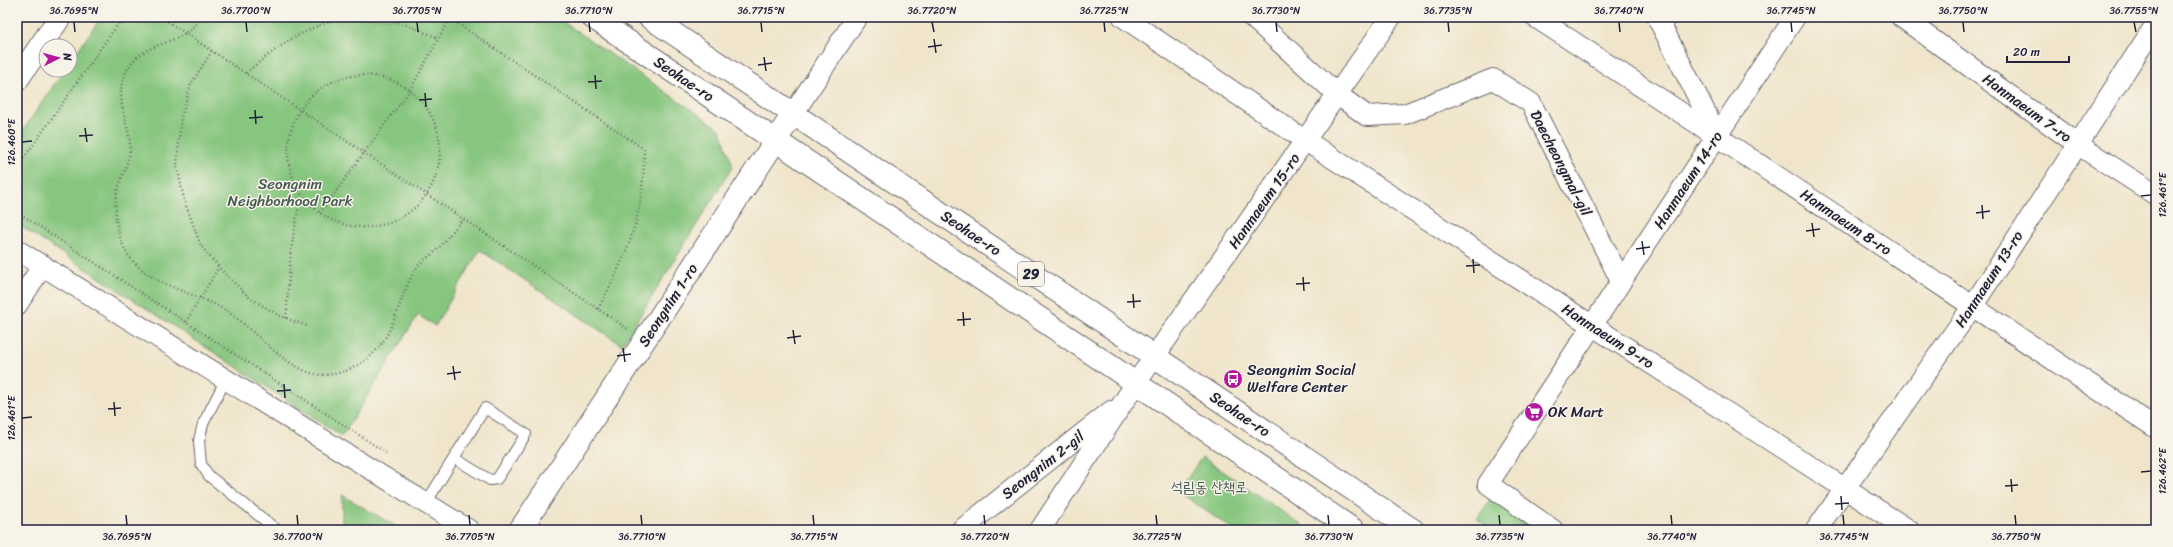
<svg xmlns="http://www.w3.org/2000/svg" width="2173" height="547" font-family="Sriracha,'Poor Story',sans-serif">
  <rect width="100%" height="100%" fill="#f7f3e8"/>
  <filter id="ink" filterUnits="userSpaceOnUse"><feTurbulence type="fractalNoise" baseFrequency=".025" numOctaves="2"/><feDisplacementMap in="SourceGraphic" scale="8" xChannelSelector="R" yChannelSelector="G"/><feConvolveMatrix kernelMatrix="1 2 1 2 8 2 1 2 1" color-interpolation-filters="sRGB"/></filter>
  <filter id="wash" filterUnits="userSpaceOnUse"><feTurbulence type="fractalNoise" baseFrequency=".012" numOctaves="4" result="noise"/><feDisplacementMap in="SourceGraphic" scale="16" xChannelSelector="R" yChannelSelector="G"/><feGaussianBlur stdDeviation="0.9" result="paint"/><feColorMatrix in="noise" values="0 0 0 0 0 0 0 0 0 0 0 0 0 0 0 0 0 1.4 0 .05"/><feComposite in="paint" operator="in"/></filter>
  <g filter="url(#wash)">
    <rect width="100%" height="100%" fill="#f0e5cb"/>
    <g fill="#86c67e" stroke="#54745c">
      <path d="M101,17H556L720,129L733,166L622,345L480,250L435,326L418,315L342,436L17,224V139L64,70H70V62Z"/>
      <path d="M1202,457L1309,530H1234L1178,492Z"/>
      <path d="M342,495L402,530H342Z"/>
      <path d="M1490,499L1537,530H1493L1477,519Z"/>
    </g>
  </g>
  <g filter="url(#ink)">
    <g fill="none" stroke-linecap="round" stroke-linejoin="round">
      <g stroke="#6a666d" stroke-width="12">
        <g id="lane">
          <path d="M226,379L203,424L199,441L201,464L209,476L277,530"/>
          <path d="M426,503L485,408L526,434L497,479L490,480L454,458"/>
        </g>
      </g>
      <g stroke="#6a666d" stroke-width="22">
        <g id="street">
          <path d="M1123,17L1306,141L1909,530"/>
          <path d="M1252,17L1338,95L1367,116L1405,114L1493,79L1531,103L1621,281"/>
          <path d="M1535,17C1743,152 1948,291 2156,428"/>
          <path d="M1657,17L1717,135"/>
          <path d="M1901,17L2077,144L2156,195"/>
          <path d="M793,114L857,17"/>
          <path d="M17,250L469,530"/>
          <path d="M17,305L43,265"/>
          <path d="M961,530L1111,411"/>
          <path d="M1040,530L1136,383L1391,17"/>
          <path d="M1553,530L1488,484L1795,17"/>
          <path d="M1816,530L1972,307L2156,24"/>
        </g>
      </g>
      <g stroke="#6a666d" stroke-width="24">
        <g id="secondary">
          <path d="M17,80L60,17"/>
          <path d="M520,530L793,114"/>
        </g>
      </g>
      <g stroke="#6a666d" stroke-width="24">
        <g id="primary">
          <path d="M592,17L1354,530"/>
          <path d="M649,17L1413,530"/>
        </g>
      </g>
      <g stroke="#6a666d" stroke-width="2.5" stroke-dasharray="1 3" stroke-linecap="butt">
        <path d="M161,17L628,329"/>
        <path d="M201,17C197,23 192,29 186,33C162,48 134,45 123,80C116,102 129,123 130,146C130,162 121,177 117,192C113,212 117,239 129,256C153,289 200,292 231,314C257,333 281,363 311,373C325,377 341,374 354,367C397,345 394,303 417,267C422,260 431,256 437,250C446,240 454,229 463,219"/>
        <path d="M448,17L644,149C645,214 628,253 598,309"/>
        <path d="M212,51L191,84L181,118L177,165L184,200L201,246L224,273L250,298L280,316L307,326"/>
        <path d="M246,73C294,33 339,3 404,24C416,28 427,34 439,38"/>
        <circle cx="364" cy="151" r="76"/>
        <path d="M17,168L123,17"/>
        <path d="M17,212L388,454"/>
        <path d="M320,213L410,90L450,18"/>
        <path d="M286,318L291,250L301,193"/>
        <path d="M186,322L219,267"/>
      </g>
      <use href="#lane" stroke="#fff" stroke-width="10"/>
      <use href="#street" stroke="#fff" stroke-width="20"/>
      <use href="#secondary" stroke="#fff" stroke-width="22"/>
      <use href="#primary" stroke="#fff" stroke-width="22"/>
    </g>
  </g>
  <path fill="none" stroke="#22223b" stroke-width="1.5" d="M74,22L75,32M246,22L247,32M417,22L418,32M589,22L590,32M761,22L762,32M932,22L934,32M1104,22L1105,32M1276,22L1277,32M1448,22L1449,32M1619,22L1620,32M1791,22L1792,32M1963,22L1964,32M2134,22L2136,32M934,39L936,53M928,47L942,45M764,57L766,71M758,65L772,63M595,75L596,89M588,82L602,81M425,93L426,107M419,100L432,99M255,110L256,124M249,118L263,117M85,128L87,142M79,136L93,135M22,142L32,141M2141,196L2151,195M1982,205L1983,219M1976,213L1990,211M1812,223L1814,237M1806,231L1820,229M1642,241L1644,255M1636,249L1650,247M1473,259L1474,273M1466,266L1480,265M1303,277L1304,291M1296,284L1310,283M1133,294L1134,308M1127,302L1141,301M963,312L964,326M957,320L971,319M793,330L795,344M787,338L801,336M623,348L625,362M617,356L631,354M453,366L455,380M447,374L461,372M284,384L285,398M277,391L291,390M114,402L115,416M108,409L121,408M22,418L32,417M2141,472L2151,471M2011,479L2012,492M2005,486L2018,485M1841,496L1842,510M1835,504L1849,503M126,515L127,525M297,515L298,525M469,515L470,525M641,515L642,525M813,515L814,525M984,515L985,525M1156,515L1157,525M1328,515L1329,525M1499,515L1500,525M1671,515L1672,525M1843,515L1844,525M2015,515L2016,525"/>
  <defs>
    <g id="bus-disc" transform="scale(1)"><circle r="9.5" fill="#b5179e" stroke="#f7f3e8"/><path d="M-5-6H5V4H4V6H2V4H-2V6H-4V4H-5ZM-3.5-4V0h7V-4ZM-3.5 1.2v1.5H-2V1.2ZM2 1.2v1.5H3.5V1.2Z" fill="#fff"/></g>
    <g id="supermarket-disc" transform="scale(1)"><circle r="9.5" fill="#b5179e" stroke="#f7f3e8"/><path d="M-6-5.5h2.5l.6 2H6L4.5 2H-2.5L-4.4-4H-6ZM-1.5 3.2a1.3 1.3 0 1 0 .1 0ZM3 3.2a1.3 1.3 0 1 0 .1 0Z" fill="#fff"/></g>
  </defs>
  <g fill-rule="evenodd">
    <use href="#bus-disc" x="1233" y="379"/>
    <use href="#supermarket-disc" x="1534" y="412"/>
  </g>
  <g text-anchor="middle" stroke-width="3" stroke-linejoin="round" paint-order="stroke">
    <rect fill="#f7f3e8" stroke="#62616f" stroke-width="1" x="1018" y="262" width="26" height="24" rx="3"/>
    <g font-size="14" font-weight="bold" fill="#22223b">
      <text x="1031" y="279">29</text>
    </g>
    <g font-size="15" fill="#22223b" stroke="#f7f3e8">
      <text transform="translate(684 79) rotate(34)" y="5">Seohae-ro</text>
      <text transform="translate(2027 108) rotate(36)" y="5">Hanmaeum 7-ro</text>
      <text transform="translate(1561 163) rotate(63)" y="5">Daecheongmal-gil</text>
      <text transform="translate(1688 180) rotate(-57)" y="5">Hanmaeum 14-ro</text>
      <text transform="translate(1264 201) rotate(-55)" y="5">Hanmaeum 15-ro</text>
      <text transform="translate(1846 222) rotate(34)" y="5">Hanmaeum 8-ro</text>
      <text transform="translate(971 233) rotate(34)" y="5">Seohae-ro</text>
      <text transform="translate(1989 279) rotate(-57)" y="5">Hanmaeum 13-ro</text>
      <text transform="translate(668 305) rotate(-57)" y="5">Seongnim 1-ro</text>
      <text transform="translate(1608 336) rotate(33)" y="5">Hanmaeum 9-ro</text>
      <text transform="translate(1240 414) rotate(34)" y="5">Seohae-ro</text>
      <text transform="translate(1043 465) rotate(-38)" y="5">Seongnim 2-gil</text>
    </g>
    <g font-size="15" fill="#455b52" stroke="#f7f3e8">
      <text x="290" y="189">Seongnim<tspan x="290" dy="17">Neighborhood Park</tspan></text>
      <text x="1209" y="492">석림동 산책로</text>
    </g>
    <g font-size="15" fill="#22223b" stroke="#f7f3e8" text-anchor="start">
      <text x="1247" y="375">Seongnim Social<tspan x="1247" dy="17">Welfare Center</tspan></text>
      <text x="1548" y="417">OK Mart</text>
    </g>
  </g>
  <rect width="2173" height="547" fill="none" stroke="#f7f3e8" stroke-width="44"/>
  <g transform="translate(58 58) rotate(84)"><circle r="19" fill="#f7f3e8" stroke="#a29fa3"/>
  <path d="M0-3L7 15L0 10L-7 15Z" fill="#b5179e"/>
  <text y="-6" font-size="11" font-weight="bold" text-anchor="middle" fill="#22223b">N</text>
  </g>
  <path d="M2007 56v6h62v-6" fill="none" stroke="#22223b" stroke-width="2"/>
  <text x="2013" y="56" font-size="12" fill="#22223b" stroke="#f7f3e8" stroke-width="3" paint-order="stroke">20 m</text>
  <rect x="22" y="22" width="2129" height="503" fill="none" stroke="#22223b" stroke-width="1.5"/>
  <g font-size="10" text-anchor="middle" fill="#22223b">
    <text x="74" y="14">36.7695°N</text>
    <text x="246" y="14">36.7700°N</text>
    <text x="417" y="14">36.7705°N</text>
    <text x="589" y="14">36.7710°N</text>
    <text x="761" y="14">36.7715°N</text>
    <text x="932" y="14">36.7720°N</text>
    <text x="1104" y="14">36.7725°N</text>
    <text x="1276" y="14">36.7730°N</text>
    <text x="1448" y="14">36.7735°N</text>
    <text x="1619" y="14">36.7740°N</text>
    <text x="1791" y="14">36.7745°N</text>
    <text x="1963" y="14">36.7750°N</text>
    <text x="2134" y="14">36.7755°N</text>
    <text transform="translate(11 142) rotate(-90)" y="4">126.460°E</text>
    <text transform="translate(2162 195) rotate(-90)" y="4">126.461°E</text>
    <text transform="translate(11 418) rotate(-90)" y="4">126.461°E</text>
    <text transform="translate(2162 471) rotate(-90)" y="4">126.462°E</text>
    <text x="127" y="540">36.7695°N</text>
    <text x="298" y="540">36.7700°N</text>
    <text x="470" y="540">36.7705°N</text>
    <text x="642" y="540">36.7710°N</text>
    <text x="814" y="540">36.7715°N</text>
    <text x="985" y="540">36.7720°N</text>
    <text x="1157" y="540">36.7725°N</text>
    <text x="1329" y="540">36.7730°N</text>
    <text x="1500" y="540">36.7735°N</text>
    <text x="1672" y="540">36.7740°N</text>
    <text x="1844" y="540">36.7745°N</text>
    <text x="2016" y="540">36.7750°N</text>
  </g>
</svg>
